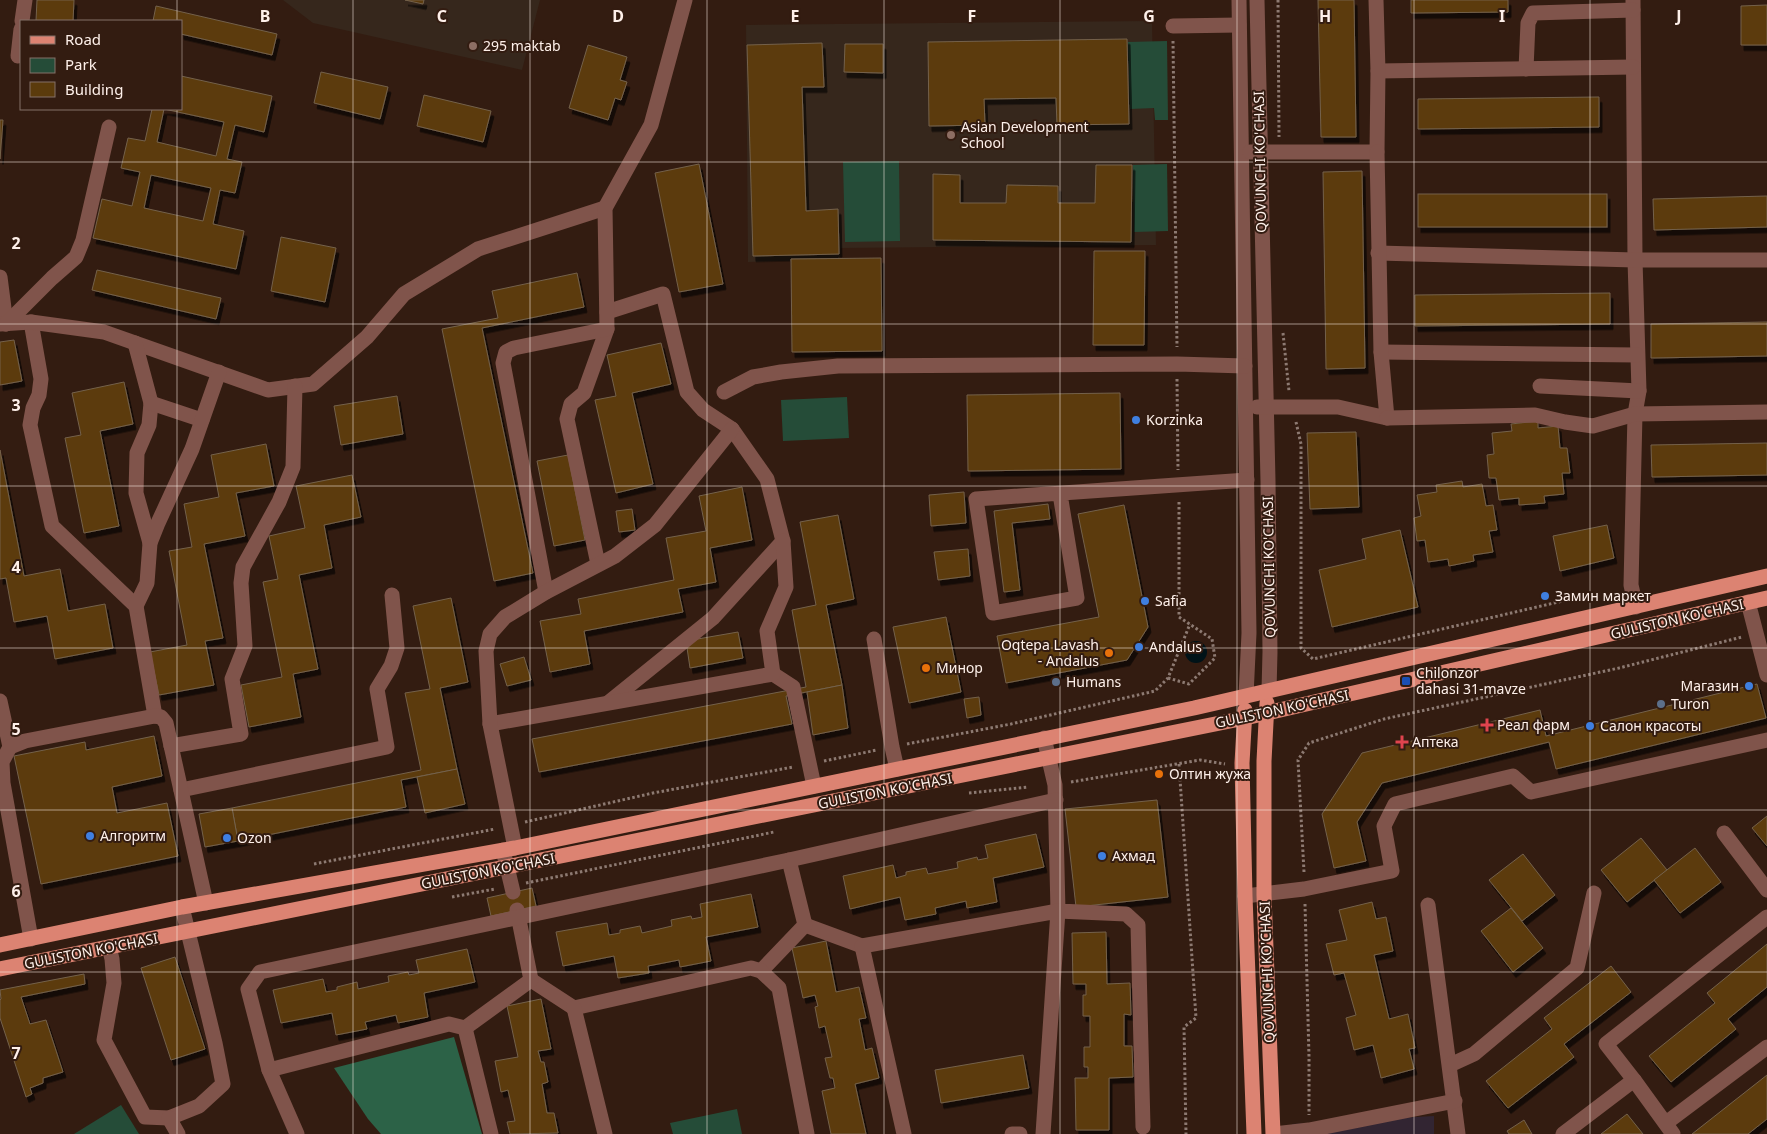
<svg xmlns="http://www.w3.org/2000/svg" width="1767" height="1134" font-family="'Noto Sans',sans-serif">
  <defs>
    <filter id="shadow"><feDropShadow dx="3" dy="5.5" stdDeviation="0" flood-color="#0009"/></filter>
  </defs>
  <rect width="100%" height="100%" fill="#331c11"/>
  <path fill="#322532" d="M1434,1116V1134H1292V1124Z"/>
  <g fill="#36271c">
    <path d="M283,0H540L522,70L313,23Z"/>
    <path d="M1152,21L1156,245L841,248L840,259L748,262L746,25Z"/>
  </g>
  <g fill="#254c38">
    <path d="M1167,41L1168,120H1155L1154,108L1130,109L1128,42Z"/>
    <path d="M899,161L900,241L845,242L843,162Z"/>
    <path d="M1167,164L1168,231L1134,232L1133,165Z"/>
    <path d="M847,397L849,438L783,441L781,400Z"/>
    <path d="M121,1105L139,1134H74Z"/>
    <path d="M737,1109L742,1134H673L670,1123Z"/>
  </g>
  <path fill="#2c6247" d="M454,1037L482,1134H381L368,1119L334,1068Z"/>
  <circle fill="#001318" cx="1196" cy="652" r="11"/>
  <g fill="#5b3b0c" stroke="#74614b" fill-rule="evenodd" filter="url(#shadow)">
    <path d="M37,0H74L73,21H36Z"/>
    <path d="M405,0H424L423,4Z"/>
    <path d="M1318,0H1354L1356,137H1321Z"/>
    <path d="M1411,0H1508V12L1411,13Z"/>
    <path d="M1767,5V45H1741V6Z"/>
    <path d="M156,6L277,34L272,55L181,34V21H153Z"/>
    <path d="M1127,39L1129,124L1057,125L1056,98L984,99L985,125L929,126L928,42Z"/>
    <path d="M822,43L824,87H802L806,211L838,209L839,254L753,256L747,45Z"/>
    <path d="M845,44H883V73L844,72Z"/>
    <path d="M588,45L627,57L620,80L627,82L621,100L615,98L608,120L569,108Z"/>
    <path d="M321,72L388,87L380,119L314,103Z"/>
    <path d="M181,76L272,96L264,132L235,125L227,159L242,162L235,193L220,190L213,224L244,231L236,269L93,238L102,199L132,206L140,172L121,168L128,138L145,141L152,109H181ZM164,109L224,122L216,156L157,142ZM151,175L211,188L203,221L144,208Z"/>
    <path d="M424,95L491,111L483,142L417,126Z"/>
    <path d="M1599,97V127L1418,129V99Z"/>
    <path d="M0,120H3L0,159Z"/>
    <path d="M699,164L723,284L679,292L655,173Z"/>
    <path d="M1096,165H1132L1131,242L933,240V174L960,175V203H1006L1007,185L1058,186V203H1095Z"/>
    <path d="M1362,171L1365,368L1326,369L1323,172Z"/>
    <rect x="1418" y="194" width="189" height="33"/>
    <path d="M1767,196V227L1654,230L1653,199Z"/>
    <path d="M281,237L336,248L325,302L271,291Z"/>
    <path d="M1094,251H1145L1144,345H1093Z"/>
    <path d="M881,258L882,351L792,352L791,259Z"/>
    <path d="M97,270L221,298L216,319L92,290Z"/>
    <path d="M577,273L584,307L482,328L533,573L494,581L442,329L498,318L492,291Z"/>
    <path d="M1610,293V324L1415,326V295Z"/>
    <path d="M1767,322V356L1651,358V324Z"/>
    <path d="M14,340L22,381L0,385V342Z"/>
    <path d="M661,343L671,384L632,393L653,484L616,493L595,400L616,396L607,355Z"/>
    <path d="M124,382L133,424L100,431L119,526L84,533L65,438L81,435L72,393Z"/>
    <path d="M1120,393L1121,469L968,471L967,395Z"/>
    <path d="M397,396L403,434L341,445L334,406Z"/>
    <path d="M1538,421V428L1558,426L1560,448H1567L1570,473H1562L1564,494L1544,496L1545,503L1519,505V498L1499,500L1496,478H1489L1487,455L1494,454L1492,433L1512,431L1511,424Z"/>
    <path d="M1356,432L1359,507L1310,509L1307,433Z"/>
    <path d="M1767,443V475L1652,477L1651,445Z"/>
    <path d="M266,444L274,486L236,493L245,536L204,544L223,638L205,641L214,685L159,695L150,652L187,645L169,551L192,547L184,504L219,497L211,455Z"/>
    <path d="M0,450L24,576L60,569L68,611L105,604L113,648L55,659L47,616L14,622L6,578L0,579Z"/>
    <path d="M568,455L585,540L554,546L537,461Z"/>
    <path d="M352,475L361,517L324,525L332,568L299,575L318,669L293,674L301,717L249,727L241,685L282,677L263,582L278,579L269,536L305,528L296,486Z"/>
    <path d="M1462,481L1463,487L1482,484L1486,506L1493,505L1497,530L1489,531L1493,552L1473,555L1474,561L1449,566L1448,559L1428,562L1425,540L1417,541L1414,518L1421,516L1417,495L1437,492L1436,485Z"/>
    <path d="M742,487L752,540L710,548L716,582L678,589L683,612L584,631L590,664L550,672L540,621L581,614L578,599L674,580L666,538L706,531L699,496Z"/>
    <path d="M964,492L966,523L931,526L929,495Z"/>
    <path d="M1048,504L1050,519L1012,523L1020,590L1004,592L994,511Z"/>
    <path d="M1124,505L1148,627L1127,660L1006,683L997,636L1099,617L1078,514Z"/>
    <path d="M632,509L635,530L619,532L616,511Z"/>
    <path d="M838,515L854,599L826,605L842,685L786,696L792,724L539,772L532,739L806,687L792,610L816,605L800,522Z"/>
    <path d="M1607,525L1614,558L1560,571L1553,536Z"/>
    <path d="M1400,530L1418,607L1332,627L1319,570L1366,559L1362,539Z"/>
    <path d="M968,549L970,576L938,580L934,552Z"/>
    <path d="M451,598L468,682L440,688L457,769L401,780L406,807L238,841L232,808L421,770L405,693L430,689L413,606Z"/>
    <path d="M946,617L961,692L909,703L893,627Z"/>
    <path d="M738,632L743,658L690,668L686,641Z"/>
    <path d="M524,657L531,680L507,686L500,664Z"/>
    <path d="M1757,684L1766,718L1556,769L1549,742L1382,783L1357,822L1366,861L1334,868L1322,814L1362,753L1540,710L1546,736Z"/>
    <path d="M842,685L848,728L813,735L807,692Z"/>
    <path d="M979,697L981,715L967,718L964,699Z"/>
    <path d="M154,736L162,776L112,787L117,813L167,803L178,856L41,884L14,756L85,742L86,750Z"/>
    <path d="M457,769L465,804L425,813L417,777Z"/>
    <path d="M1157,800L1168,897L1076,907L1065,809Z"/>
    <path d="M232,808L238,841L205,847L199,814Z"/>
    <path d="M1767,816V846L1752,828Z"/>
    <path d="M1036,834L1044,867L993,878L997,902L967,908L966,901L935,908L936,914L905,920L900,897L850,909L843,876L893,865L896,878L906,875V872L926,868L928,874L958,868L957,862L977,857L978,860L988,858L985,845Z"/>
    <path d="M1641,838L1667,870L1627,902L1601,870Z"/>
    <path d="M1695,848L1721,882L1680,913L1654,880Z"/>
    <path d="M1523,854L1555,895L1522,921L1489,880Z"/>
    <path d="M532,888L536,906L491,916L487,898Z"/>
    <path d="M751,894L758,927L706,937L711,961L680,967L679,960L648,966L649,973L618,978L614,956L563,966L556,932L607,923L609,935L620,933V930L640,926L642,933L672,926L671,920L691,916L692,919L702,917L700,904Z"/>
    <path d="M1372,902L1376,919L1386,917L1393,951L1374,955L1389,1019L1408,1014L1415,1048L1409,1049L1414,1069L1381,1078L1373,1045L1354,1050L1346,1018L1356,1015L1344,973L1334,975L1326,944L1347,940L1339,910Z"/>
    <path d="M1511,908L1543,948L1513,972L1481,931Z"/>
    <path d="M1106,932L1107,984L1130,983L1131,1015L1124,1014V1046H1132L1133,1077L1109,1078V1130H1076L1075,1078H1088V1067H1084V1047H1090V1016H1083V995H1086V984H1073L1072,933Z"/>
    <path d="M826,941L836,992L859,987L866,1018L859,1019L865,1050L872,1048L879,1078L855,1084L866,1134H831L822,1091L835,1088L833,1078H830L825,1058L832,1057L825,1026L819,1028L815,1007L818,1006L815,995L803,998L792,948Z"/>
    <path d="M1767,944V987L1728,1019L1736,1029L1671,1082L1649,1056L1715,1003L1707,993Z"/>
    <path d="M467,949L475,982L424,993L428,1017L398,1023L396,1015L365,1022L367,1029L336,1035L332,1013L281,1023L273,990L323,979L326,992L337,990V987L357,982L358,989L389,982L388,976L408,972L409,975L419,973L416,960Z"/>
    <path d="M175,957L205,1049L171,1060L141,968Z"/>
    <path d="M1611,966L1631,992L1564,1044L1574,1057L1508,1108L1486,1081L1552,1029L1544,1018Z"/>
    <path d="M84,974L85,984L21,997L30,1024L46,1020L63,1072L43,1078V1083L30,1088L32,1094L26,1097L0,1018V1000L1,999L0,990Z"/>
    <path d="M541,999L551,1049L538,1051L541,1062H544L548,1082L542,1084L547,1113H554L558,1133L510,1134L507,1122L515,1121L508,1090L501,1092L495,1061L518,1057L507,1006Z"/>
    <path d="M1023,1055L1029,1088L941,1103L935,1070Z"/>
    <path d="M1767,1075V1119L1748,1134H1692Z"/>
    <path d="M1627,1114L1643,1134H1601Z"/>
    <path d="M1524,1120L1532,1134H1509L1507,1131Z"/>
  </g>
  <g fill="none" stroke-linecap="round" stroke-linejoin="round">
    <g stroke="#8d7a72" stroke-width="3" stroke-dasharray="2.5 2.5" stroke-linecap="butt">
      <path d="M1278,0L1279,137"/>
      <path d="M1173,41L1177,347"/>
      <path d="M1283,333L1289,391"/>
      <path d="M1177,379L1178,470"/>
      <path d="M1296,422L1301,444V648L1313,659L1567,600"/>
      <path d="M1168,678L1189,684L1215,658L1212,639L1179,617V501"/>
      <path d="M907,744L1011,724L1155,691L1168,678L1190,624"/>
      <path d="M824,761L877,750"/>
      <path d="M1179,764L1196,1018L1184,1027L1186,1134"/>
      <path d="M1071,782L1200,760L1225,764"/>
      <path d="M969,793L1028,787"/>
      <path d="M525,822L653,793L793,767"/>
      <path d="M314,864L495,829"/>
      <path d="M1304,872L1298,760L1309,743L1384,719L1619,668L1742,637"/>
      <path d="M526,883L774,832"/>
      <path d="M452,897L495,889"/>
      <path d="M1305,904L1309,1057V1115"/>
    </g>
    <g stroke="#80544b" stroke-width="15">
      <path d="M1239,0L1249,633L1246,696"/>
      <path d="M1257,0L1268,481L1270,652L1269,691"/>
      <path d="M1633,0L1635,260L1639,391L1635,414L1631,585L1636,607"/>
      <path d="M22,21L25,0"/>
      <path d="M1173,26L1239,25"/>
      <path d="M18,56L21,29"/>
      <path d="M1526,69L1528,23L1533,13L1633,10"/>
      <path d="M1378,71L1633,67"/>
      <path d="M1250,152H1377L1378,71L1376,0"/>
      <path d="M1378,253L1635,260H1767"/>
      <path d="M0,277L6,324"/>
      <path d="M607,312L663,294L687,392L703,410L732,429L767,479L783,541L713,618L609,702"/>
      <path d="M31,322L41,379L39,395L33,408L30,425L52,526L136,606L155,716"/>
      <path d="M0,324L31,322L104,332L268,390L313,384L367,337L404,294L478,249L605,208"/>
      <path d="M6,324L52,278L76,257L83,240L109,127"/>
      <path d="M135,343L151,403L149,425L137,453L136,493L150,543"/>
      <path d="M1381,352L1637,355"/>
      <path d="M1540,386L1639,391"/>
      <path d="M724,392L753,377L781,372L838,366L1177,364L1245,366"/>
      <path d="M151,403L202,420"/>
      <path d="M1257,407H1338L1387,418L1381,352L1377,152"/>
      <path d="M1387,418L1535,415L1565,422L1593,426L1635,414L1767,412"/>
      <path d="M1060,494L1077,598L993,613L976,499L1247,480"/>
      <path d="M598,564L567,419L571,404L584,393L607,329"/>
      <path d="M546,592L503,363L506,352L514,348L607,329L605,208L651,125L685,0"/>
      <path d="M1748,602L1767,675"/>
      <path d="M136,606L147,583L150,543L158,523L192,449L219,372"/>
      <path d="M874,639L892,747L897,769"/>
      <path d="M773,674L793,687L814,786"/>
      <path d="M0,701L10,747"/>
      <path d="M490,724L773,674L767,631L786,587L783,541"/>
      <path d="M1044,738L1055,785L1058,911L1126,914L1138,925L1143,1127"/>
      <path d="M171,746L241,734L232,679L245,646L241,583L243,567L279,502L293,467L295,386"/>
      <path d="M181,790L387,747L377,689L391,666L397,648L392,595"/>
      <path d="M1724,833L1767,890"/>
      <path d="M515,848L490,724L486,651L490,634L505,617L546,592L615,556L655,525L732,429"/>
      <path d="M503,850L513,892"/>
      <path d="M1245,896L1304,889L1392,871L1384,826L1395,804L1513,776L1531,792L1767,740"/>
      <path d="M1428,905L1458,1134"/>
      <path d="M805,925L862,946"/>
      <path d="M31,939L3,783L2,762L10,747L25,741L155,716L161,717L166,723L206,903"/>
      <path d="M109,947L112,959L114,983L104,1040L145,1117L169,1118L199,1106L223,1084L215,1043L182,907"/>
      <path d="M761,971L805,925L789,860"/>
      <path d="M531,980L574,1008L751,968L761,971L779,988L807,1134"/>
      <path d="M574,1008L605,1134"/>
      <path d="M465,1028L531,980L517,910"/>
      <path d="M1450,1065L1474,1054L1577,968L1594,893"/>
      <path d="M269,1070L449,1024L465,1028L491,1134"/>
      <path d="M1634,1080L1606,1044L1767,917"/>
      <path d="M169,1118L178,1134"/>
      <path d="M1666,1123L1767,1047"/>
      <path d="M297,1134L269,1070L248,989L260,972L789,860L1056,800"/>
      <path d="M904,1134L862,946L1058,911L1043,1134"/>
      <path d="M1012,1134H1020"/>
      <path d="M1274,1134L1309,1130L1455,1101"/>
      <path d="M1563,1134L1634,1080L1673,1134"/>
    </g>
    <g stroke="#dc8372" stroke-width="15">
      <path d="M1267,703L1264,761V895L1273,1134"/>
      <path d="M1245,710L1242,763L1245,896L1254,1134"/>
      <path d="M0,945L182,907L515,848L1194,708L1767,576"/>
      <path d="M0,969L1245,718L1767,598"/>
    </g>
  </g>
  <path fill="none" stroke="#fef0ea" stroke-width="1" stroke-opacity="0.55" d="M177,0V21M353,0V1134M530,0V1134M707,0V1134M884,0V1134M1060,0V1134M1237,0V1134M1414,0V1134M1590,0V1134M177,109V1134M0,162H1767M0,324H1767M0,486H1767M0,648H1767M0,810H1767M0,972H1767"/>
  <g fill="#8d6e63" stroke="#331c11" stroke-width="2">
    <circle cx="473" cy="46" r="5"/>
    <circle cx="951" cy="135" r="5"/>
  </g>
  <g fill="#3f7fe0" stroke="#331c11" stroke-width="2">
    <circle cx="1136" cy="420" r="5"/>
    <circle cx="1545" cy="596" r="5"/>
    <circle cx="1145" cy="601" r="5"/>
    <circle cx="1139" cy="647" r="5"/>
    <circle cx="1749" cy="686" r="5"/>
    <circle cx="1590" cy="726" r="5"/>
    <circle cx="90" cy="836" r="5"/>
    <circle cx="227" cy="838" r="5"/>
    <circle cx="1102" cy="856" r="5"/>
  </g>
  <g fill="#e8710a" stroke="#331c11" stroke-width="2">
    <circle cx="1109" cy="653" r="5"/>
    <circle cx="926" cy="668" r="5"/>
    <circle cx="1159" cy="774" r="5"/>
  </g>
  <rect fill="#1a4fb4" stroke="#331c11" stroke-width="2" x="1401" y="676" width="10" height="10" rx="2.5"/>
  <g fill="#5c6f8a" stroke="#331c11" stroke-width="2">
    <circle cx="1056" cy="682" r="5"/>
    <circle cx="1661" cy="704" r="5"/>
  </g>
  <g fill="#e0444e" stroke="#331c11" stroke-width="2">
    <path d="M1484.5 717.5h5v5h5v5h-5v5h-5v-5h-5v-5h5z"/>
    <path d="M1399.5 734.5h5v5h5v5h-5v5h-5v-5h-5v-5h5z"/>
  </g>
  <g text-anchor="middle" stroke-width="4" stroke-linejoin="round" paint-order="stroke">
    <g font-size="14" fill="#fef0ea" stroke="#331c11" text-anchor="start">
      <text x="483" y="51">295 maktab</text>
      <text x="961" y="132">Asian Development<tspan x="961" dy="16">School</tspan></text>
      <text x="1146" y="425">Korzinka</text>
      <text x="1555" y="601">Замин маркет</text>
      <text x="1155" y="606">Safia</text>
      <text x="1099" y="650" text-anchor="end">Oqtepa Lavash<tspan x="1099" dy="16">- Andalus</tspan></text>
      <text x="1149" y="652">Andalus</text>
      <text x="936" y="673">Минор</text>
      <text x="1416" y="678">Chilonzor<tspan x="1416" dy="16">dahasi 31-mavze</tspan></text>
      <text x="1066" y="687">Humans</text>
      <text x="1739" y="691" text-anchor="end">Магазин</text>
      <text x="1671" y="709">Turon</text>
      <text x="1497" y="730">Реал фарм</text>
      <text x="1600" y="731">Салон красоты</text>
      <text x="1412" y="747">Аптека</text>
      <text x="1169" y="779">Олтин жужа</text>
      <text x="100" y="841">Алгоритм</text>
      <text x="237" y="843">Ozon</text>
      <text x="1112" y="861">Ахмад</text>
    </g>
    <g font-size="14" fill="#fef0ea" stroke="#331c11">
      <text transform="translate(1260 162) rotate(-91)" y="5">QOVUNCHI KO'CHASI</text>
      <text transform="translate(1269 567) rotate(-91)" y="5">QOVUNCHI KO'CHASI</text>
      <text transform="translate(1677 619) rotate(-13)" y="5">GULISTON KO'CHASI</text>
      <text transform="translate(1282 709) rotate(-12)" y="5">GULISTON KO'CHASI</text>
      <text transform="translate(885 791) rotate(-11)" y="5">GULISTON KO'CHASI</text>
      <text transform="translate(488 871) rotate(-11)" y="5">GULISTON KO'CHASI</text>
      <text transform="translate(91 951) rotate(-11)" y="5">GULISTON KO'CHASI</text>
      <text transform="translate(1267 972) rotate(-92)" y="5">QOVUNCHI KO'CHASI</text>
    </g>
  </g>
  <g font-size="16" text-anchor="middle" font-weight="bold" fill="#fef0ea" stroke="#331c11" stroke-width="4" stroke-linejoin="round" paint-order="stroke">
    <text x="265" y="22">B</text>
    <text x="442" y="22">C</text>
    <text x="618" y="22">D</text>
    <text x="795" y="22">E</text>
    <text x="972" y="22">F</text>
    <text x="1149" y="22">G</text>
    <text x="1325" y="22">H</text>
    <text x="1502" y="22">I</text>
    <text x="1679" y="22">J</text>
    <text x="16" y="249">2</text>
    <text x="16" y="411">3</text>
    <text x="16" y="573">4</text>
    <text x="16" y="735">5</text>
    <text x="16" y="897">6</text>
    <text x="16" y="1059">7</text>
  </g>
  <rect x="20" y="20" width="162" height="90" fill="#331c11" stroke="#847168"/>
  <rect x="30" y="36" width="25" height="8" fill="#dc8372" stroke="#847168"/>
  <text x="65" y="45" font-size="15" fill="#fef0ea">Road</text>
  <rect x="30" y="58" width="25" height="15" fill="#254c38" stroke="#847168"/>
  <text x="65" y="70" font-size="15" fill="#fef0ea">Park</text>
  <rect x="30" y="82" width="25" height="15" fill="#5b3b0c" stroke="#847168"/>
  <text x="65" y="95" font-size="15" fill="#fef0ea">Building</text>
</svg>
